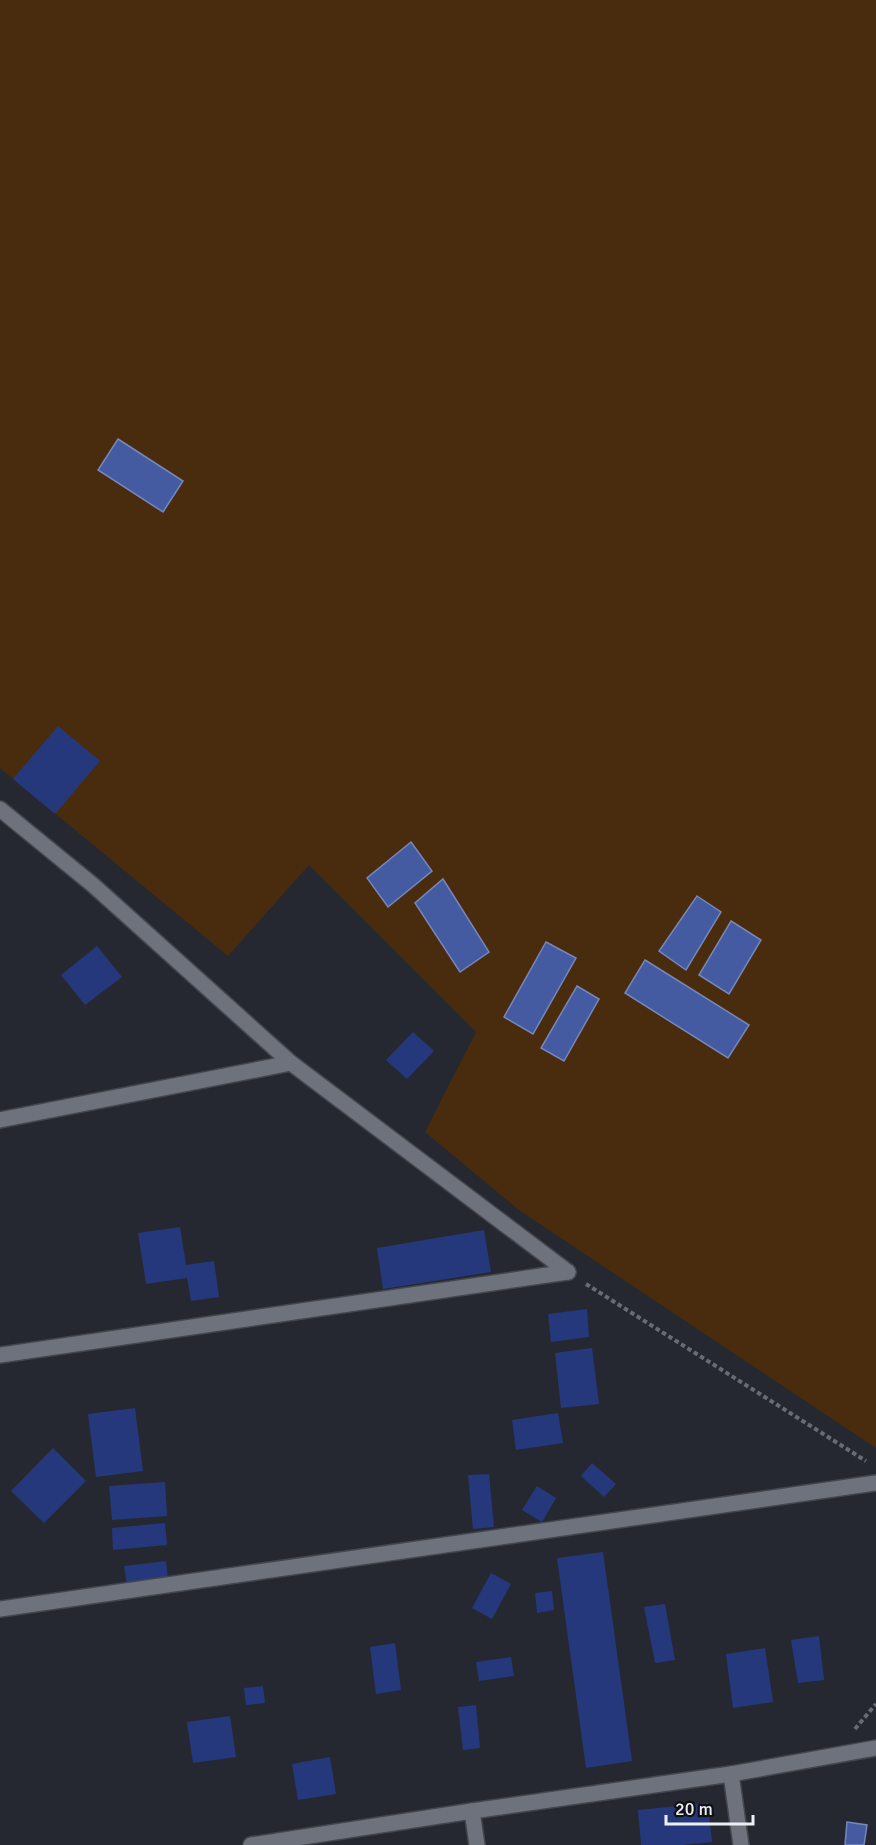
<svg xmlns="http://www.w3.org/2000/svg" width="876" height="1845" font-family="Signika,sans-serif">
  <rect width="100%" height="100%" fill="#252830"/>
  <path fill="#492c0e" d="M0,0H876V1448L519,1210L425,1132L476,1032L309,865L228,956L0,768Z"/>
  <g fill="#445aa1" stroke="#7787ba" stroke-width="1.5">
    <path d="M118,439L183,481L163,512L98,470Z"/>
    <path d="M411,842L432,871L388,907L367,878Z"/>
    <path d="M443,879L489,952L460,972L415,903Z"/>
    <path d="M697,896L721,912L686,970L659,951Z"/>
    <path d="M731,921L761,940L729,994L699,975Z"/>
    <path d="M546,942L576,958L533,1034L504,1017Z"/>
    <path d="M645,960L749,1025L728,1058L625,993Z"/>
    <path d="M577,986L599,999L564,1061L541,1048Z"/>
    <path d="M847,1822L867,1825L864,1845H845Z"/>
  </g>
  <g fill="#26387c">
    <path d="M58,726L100,761L55,814L13,779Z"/>
    <path d="M97,946L122,977L85,1005L61,975Z"/>
    <path d="M413,1032L434,1051L407,1079L386,1060Z"/>
    <path d="M180,1227L186,1265L214,1261L219,1297L191,1301L187,1278L146,1284L138,1233Z"/>
    <path d="M484,1230L491,1272L383,1289L377,1248Z"/>
    <path d="M587,1309L589,1337L551,1342L548,1314Z"/>
    <path d="M592,1348L599,1404L561,1408L555,1353Z"/>
    <path d="M135,1408L143,1471L96,1477L88,1414Z"/>
    <path d="M558,1413L563,1443L516,1450L512,1420Z"/>
    <path d="M53,1448L86,1481L44,1523L11,1491Z"/>
    <path d="M592,1463L616,1484L604,1497L581,1476Z"/>
    <path d="M489,1474L494,1527L473,1529L468,1475Z"/>
    <path d="M165,1482L167,1516L112,1520L109,1486Z"/>
    <path d="M537,1486L556,1498L542,1522L522,1510Z"/>
    <path d="M165,1523L167,1545L113,1550L112,1528Z"/>
    <path d="M603,1552L632,1761L586,1768L557,1558Z"/>
    <path d="M166,1561L168,1580L127,1585L124,1566Z"/>
    <path d="M491,1573L511,1584L492,1619L472,1608Z"/>
    <path d="M552,1591L554,1610L537,1613L535,1593Z"/>
    <path d="M665,1604L675,1660L655,1663L644,1607Z"/>
    <path d="M819,1636L824,1680L798,1683L791,1640Z"/>
    <path d="M395,1643L401,1690L376,1694L370,1647Z"/>
    <path d="M765,1648L773,1702L733,1708L726,1654Z"/>
    <path d="M511,1657L514,1676L479,1681L476,1662Z"/>
    <path d="M263,1686L265,1703L246,1705L244,1688Z"/>
    <path d="M476,1705L480,1748L463,1750L458,1707Z"/>
    <path d="M230,1716L236,1757L193,1763L187,1722Z"/>
    <path d="M330,1757L336,1794L298,1800L292,1764Z"/>
    <path d="M708,1803L712,1842L682,1845H641L638,1810Z"/>
  </g>
  <g fill="none" stroke-linecap="round" stroke-linejoin="round">
    <g stroke="#44464d" stroke-width="18">
      <g id="minor">
        <path d="M0,809L93,885L291,1063L568,1272"/>
        <path d="M0,1120L291,1063"/>
        <path d="M0,1355L568,1272"/>
        <path d="M0,1609L876,1483"/>
        <path d="M731,1774L741,1845"/>
        <path d="M472,1811L477,1845"/>
        <path d="M251,1845L472,1811L731,1774L876,1748"/>
      </g>
    </g>
    <g stroke="#696b73" stroke-width="4" stroke-dasharray="4.5 3" stroke-linecap="butt">
      <path d="M586,1284L866,1461"/>
      <path d="M855,1729L876,1704"/>
    </g>
    <use href="#minor" stroke="#6e727c" stroke-width="15"/>
  </g>
  <path d="M666 1815v9h87v-9" fill="none" stroke="#edeff5" stroke-width="3"/>
  <text x="675" y="1815" font-size="18" fill="#edeff5" stroke="#101115" stroke-width="4.5" paint-order="stroke">20 m</text>
</svg>
